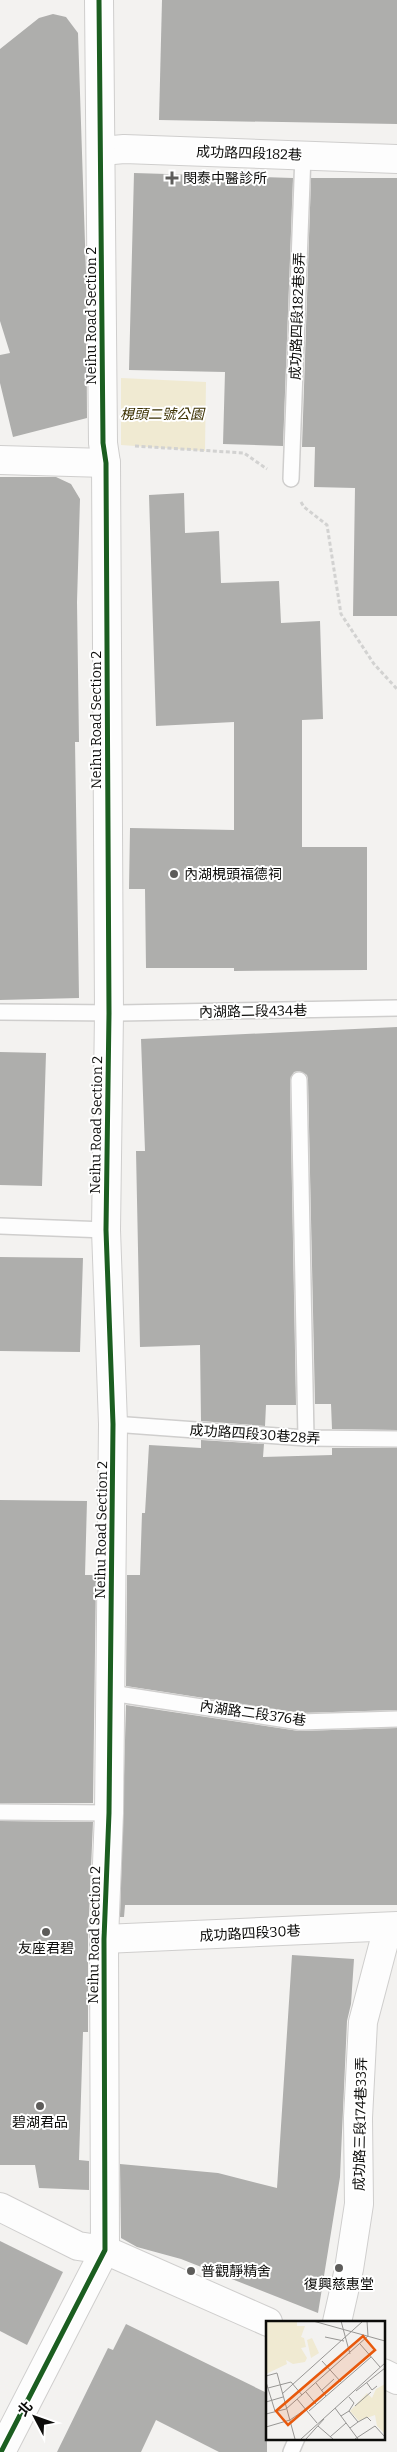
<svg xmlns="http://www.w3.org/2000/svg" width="397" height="2452" font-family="Bitter,'Noto Sans TC',serif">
  <rect width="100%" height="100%" fill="#f3f2f0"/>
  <path fill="#f0ead2" d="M121,378L206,382L205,451L121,445Z"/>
  <g fill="#aeaeac">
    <path d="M162,0H397V124L159,120Z"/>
    <path d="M53,14L66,17L78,33L86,273L87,418L13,437L0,383V355L10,353L0,321V49L39,18Z"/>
    <path d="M134,173L293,178L283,446L223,444L225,372L129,370Z"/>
    <path d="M311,178H397V616H353L355,488L314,487L315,447H302Z"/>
    <path d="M0,477H56L71,484L80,499L77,602L79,742H75L79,998L0,1000Z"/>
    <path d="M184,493L185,533L219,531L221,583L279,581L281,623L320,621L323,719L302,720V847H367V970L234,971V968H146L145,889H129L130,828L234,830V722L156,726L149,495Z"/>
    <path d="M397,1027V1430L332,1429L331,1404H315L308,1080L307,1075L299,1071L294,1072L290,1080L296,1405H266L265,1426L201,1421L200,1345L140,1347L136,1151H145L141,1039Z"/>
    <path d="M0,1052L46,1053L42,1186L0,1185Z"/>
    <path d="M0,1257L83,1258L80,1352L0,1351Z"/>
    <path d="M201,1440L264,1444L263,1457L332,1455V1448H397V1710L301,1713L126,1686L127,1575H140L142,1513H145L149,1445L201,1448Z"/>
    <path d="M0,1500L87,1501L85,1575H96L93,1803H0Z"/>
    <path d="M126,1705L299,1731L397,1728V1905H125L124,1917H120Z"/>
    <path d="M0,1821L93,1822L88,1938V2032H83L79,2160L89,2161V2190L39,2188L35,2165H0Z"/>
    <path d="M292,1955L354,1959L351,2004L347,2021L340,2177L318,2313L181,2259L137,2247L121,2238L120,2164L218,2173L277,2188Z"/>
    <path d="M0,2241L63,2272L27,2345L0,2331Z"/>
    <path d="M126,2324L267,2393V2452H219L156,2420L141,2452H57L108,2348L113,2350Z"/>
  </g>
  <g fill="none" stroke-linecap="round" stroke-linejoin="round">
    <g stroke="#cfcecd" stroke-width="18">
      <g id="lane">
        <path d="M291,479L303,154"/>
        <path d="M0,1012L119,1013L397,1008"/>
        <path d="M299,1080L306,1438"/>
        <path d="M0,1226L106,1230"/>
        <path d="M113,1424L306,1438L397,1439"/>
        <path d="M111,1693L300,1722L397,1719"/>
        <path d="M0,1812L109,1813"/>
        <path d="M291,2452L297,2438"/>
      </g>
    </g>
    <g stroke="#cfcecd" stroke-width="30">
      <g id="street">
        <path d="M102,151L124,149L397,159"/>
        <path d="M0,460L106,463"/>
        <path d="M104,1939L397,1926"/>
        <path d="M0,2207L78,2246L105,2250L268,2322"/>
        <path d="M337,2322L349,2269L359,2204L358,2118L363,2022L388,1927"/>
        <path d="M383,2373L397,2380"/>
      </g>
    </g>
    <g stroke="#cfcecd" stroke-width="30">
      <path id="secondary" d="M1,2452L105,2250L104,1939L109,1813L113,1424L106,1230L109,1013L106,463L103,443L99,0"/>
    </g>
    <g stroke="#d2d2d1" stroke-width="3" stroke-dasharray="4 2.5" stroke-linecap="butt">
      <path d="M135,446L244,453L267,469"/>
      <path d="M301,502L304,507L327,525L341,614L374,664L397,689"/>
    </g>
    <use href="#lane" stroke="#fdfdfd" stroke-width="15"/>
    <use href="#street" stroke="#fdfdfd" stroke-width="28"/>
    <use href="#secondary" stroke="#fdfdfd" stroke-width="28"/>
    <g stroke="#fff" stroke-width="8">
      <path id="cycleway" d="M1,2452L105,2250L104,1939L109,1813L113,1424L106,1230L109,1013L106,463L103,443L99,0"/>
    </g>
    <use href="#cycleway" stroke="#1b5e20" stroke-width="5"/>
  </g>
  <g fill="#5d5c5a" stroke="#fff" stroke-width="2">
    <path d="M169.5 170.5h5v5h5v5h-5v5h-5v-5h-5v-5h5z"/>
    <circle cx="174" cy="874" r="5"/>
    <circle cx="46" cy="1932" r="5"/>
    <circle cx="40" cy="2106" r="5"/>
    <circle cx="339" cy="2268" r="5"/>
    <circle cx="191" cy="2271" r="5"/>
  </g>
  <g text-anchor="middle" stroke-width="4" stroke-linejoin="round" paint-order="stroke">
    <g font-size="14" fill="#0c0c0a" stroke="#fff">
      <text transform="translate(249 153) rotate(2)" y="5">成功路四段182巷</text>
      <text transform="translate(91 316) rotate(-90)" y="5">Neihu Road Section 2</text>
      <text transform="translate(297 316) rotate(-88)" y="5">成功路四段182巷8弄</text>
      <text transform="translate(96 720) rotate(-90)" y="5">Neihu Road Section 2</text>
      <text transform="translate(253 1011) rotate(-1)" y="5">內湖路二段434巷</text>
      <text transform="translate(96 1125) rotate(-89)" y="5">Neihu Road Section 2</text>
      <text transform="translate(255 1434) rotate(4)" y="5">成功路四段30巷28弄</text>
      <text transform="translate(101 1530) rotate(-89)" y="5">Neihu Road Section 2</text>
      <text transform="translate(253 1713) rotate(8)" y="5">內湖路二段376巷</text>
      <text transform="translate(250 1933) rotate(-3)" y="5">成功路四段30巷</text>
      <text transform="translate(94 1935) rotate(-89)" y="5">Neihu Road Section 2</text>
      <text transform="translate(360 2124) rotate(-89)" y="5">成功路三段174巷33弄</text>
    </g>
    <g font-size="14" fill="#0c0c0a" stroke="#fff" text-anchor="start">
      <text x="183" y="183">閔泰中醫診所</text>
      <text x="184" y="879">內湖梘頭福德祠</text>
      <text x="46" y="1953" text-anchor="middle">友座君碧</text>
      <text x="40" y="2127" text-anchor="middle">碧湖君品</text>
      <text x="201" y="2276">普觀靜精舍</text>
      <text x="339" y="2289" text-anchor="middle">復興慈惠堂</text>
    </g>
    <g font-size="14" font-style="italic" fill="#3b3000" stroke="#fff">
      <text x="162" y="419">梘頭二號公園</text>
    </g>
  </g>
  <g transform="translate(266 2321)">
    <rect width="119" height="119" fill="#f3f2f0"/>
    <path d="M0,0H31V5H39L35,16L38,17L40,26L35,27L41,37L39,41L27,43L20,39L21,43L0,53ZM46,17L53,32L45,37L41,19ZM119,63V113L111,105L109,94L93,100L84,90L101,72L106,77L110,68Z" fill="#f0ead2"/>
    <path fill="none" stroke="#979694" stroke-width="1" d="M47,0L119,20M75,0L84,33M101,0L102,15M59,16L78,20M94,23L114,46M56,40L75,61M0,55L11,52L29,118M0,61L9,90M25,61L36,74M50,62L60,75M101,62L106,69L111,65M2,67L25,61M55,70L68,58M90,70L119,47M40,71L50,83M16,73L97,0M31,78L51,102M0,81L17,76M89,85L105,71M69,87L92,118M43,90L105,36M83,90L88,82L83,76M0,93L20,88L102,15M75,95L83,90L92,101L84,107M92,101L101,96L105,100M52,105L67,118M0,106L24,99L40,88M64,116L80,102M35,118L119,42M40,118L58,98M89,118L109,105L119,116"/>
    <path fill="#e8590c" fill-opacity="0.15" stroke="#e8590c" stroke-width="2.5" d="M97,15L109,29L22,104L10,90Z"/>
    <rect width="119" height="119" fill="none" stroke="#0c0c0a" stroke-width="2.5"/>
  </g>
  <g transform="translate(35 2417) rotate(311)" stroke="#ffffff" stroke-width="4" paint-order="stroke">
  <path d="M0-4L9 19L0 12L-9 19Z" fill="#0c0c0a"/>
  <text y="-8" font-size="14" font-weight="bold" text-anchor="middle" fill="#0c0c0a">北</text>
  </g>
</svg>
